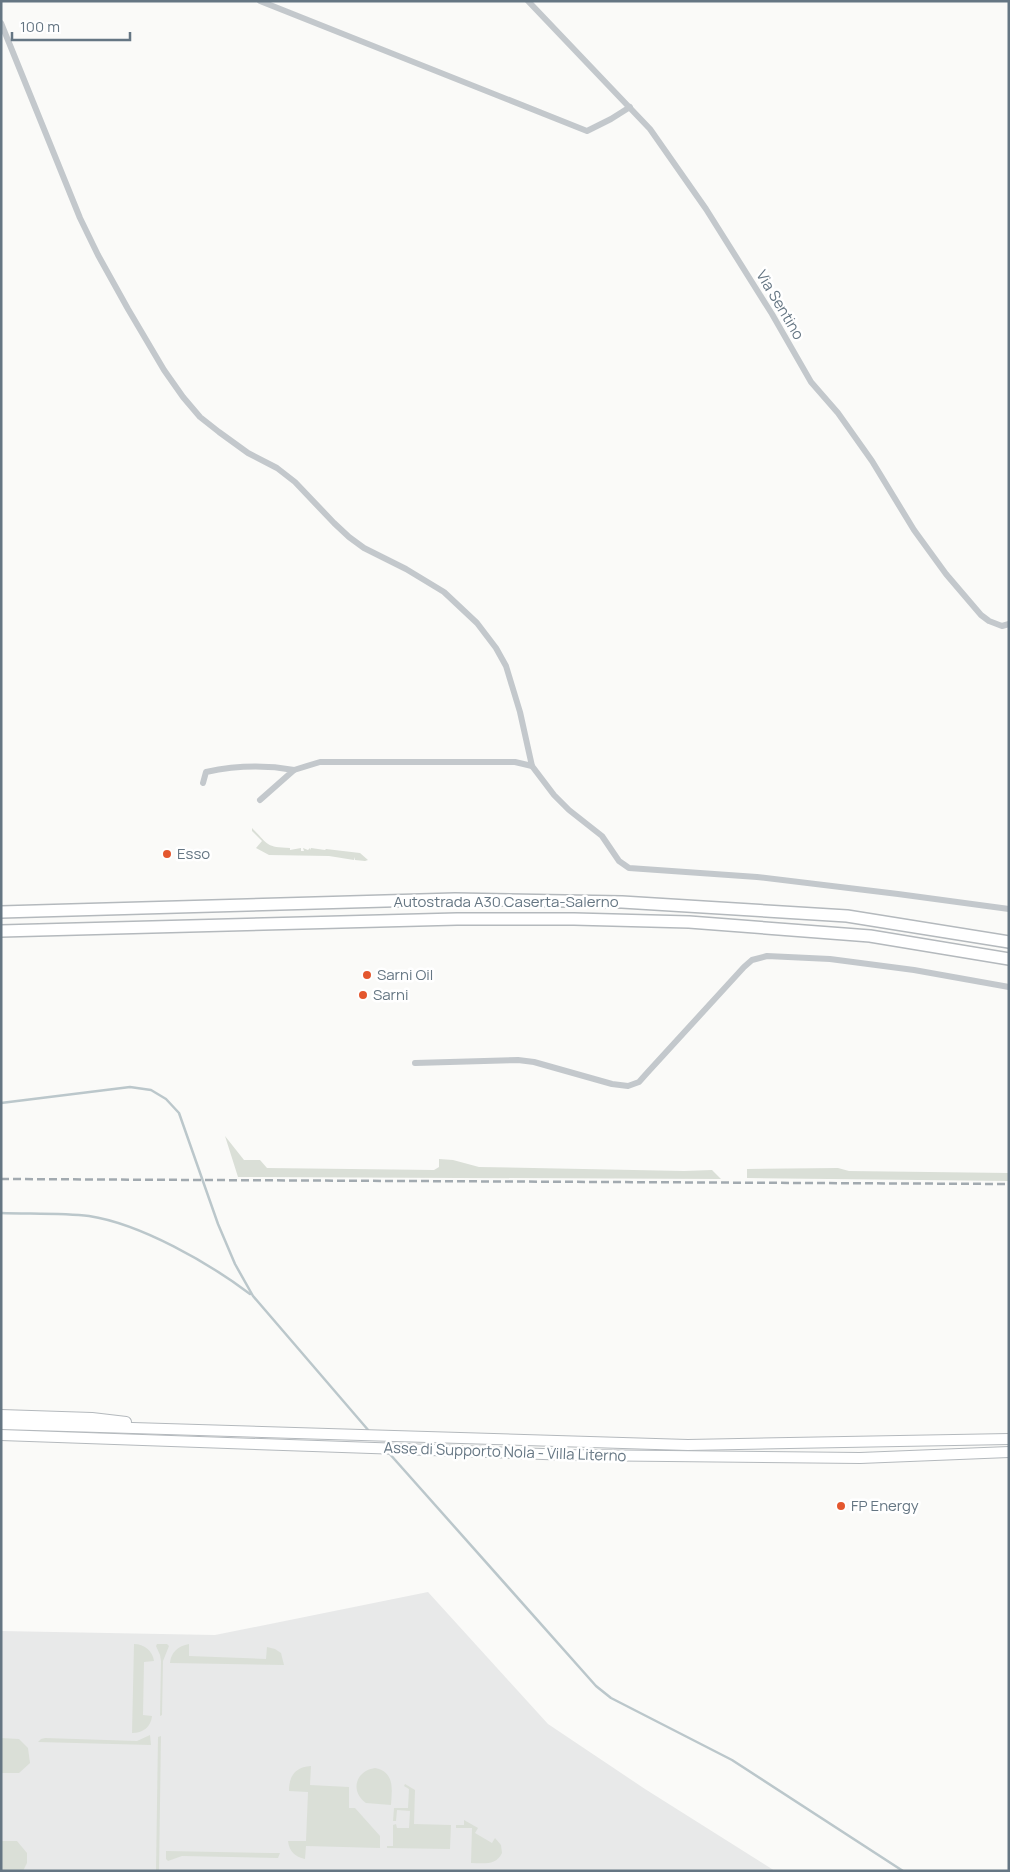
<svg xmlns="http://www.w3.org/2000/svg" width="1010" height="1872" font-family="Manrope,sans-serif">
  <rect width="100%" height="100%" fill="#fafaf8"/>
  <path fill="#e8e9e9" d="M428,1592L548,1724L645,1789L775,1871H1V1631L215,1635Z"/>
  <g fill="#dadfd7">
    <path d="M252,828C269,845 265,847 290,848V850L301,848V851H304L303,848L308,850L310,848V850L311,848L325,850L326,849L360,853L368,860L365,861L355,860L354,857V860L329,856L269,855L256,848L262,841L252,831Z"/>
    <path d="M225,1136L244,1160H260L267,1168L434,1170L439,1167V1159L453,1160L479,1167L684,1171L712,1170L721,1179L238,1177Z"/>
    <path d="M838,1168L849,1171L1009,1173V1181L747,1178V1169Z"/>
    <path d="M134,1644C144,1644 153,1651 154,1661L144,1662L143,1715L152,1716C151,1727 143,1733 132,1733Z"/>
    <path d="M157,1644H167L169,1646L163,1661L162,1715L160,1716L161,1661L160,1655L156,1646Z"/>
    <path d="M189,1644V1656L266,1659L267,1647L275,1649L281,1653L284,1665L170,1663C171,1652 178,1646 189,1644Z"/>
    <path d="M150,1735L151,1745L38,1742L41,1739L45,1738L137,1741Z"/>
    <path d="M161,1736L159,1871H156L158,1737Z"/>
    <path d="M1,1738L19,1739L28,1748L30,1763L19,1773H1Z"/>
    <path d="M311,1766L310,1785L349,1787V1808H355L380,1836V1848L306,1846L305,1859C295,1857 289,1851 288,1841H306L308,1792L289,1791C289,1776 295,1767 311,1766Z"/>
    <path d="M375,1768C395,1772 392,1789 391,1805L366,1803C350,1792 355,1771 375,1768Z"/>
    <path d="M405,1784L415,1790L414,1824L451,1825L450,1849L387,1848V1846H393V1825L396,1824L397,1828H409L410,1811L397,1810L396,1821H393L394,1808H408L409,1789L404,1786Z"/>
    <path d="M464,1820L478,1828L475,1833L492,1843L495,1838L501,1845L502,1853C496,1866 483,1863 471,1863L472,1828H456V1825H464Z"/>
    <path d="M1,1841H17L27,1853V1863L23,1871H1Z"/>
    <path d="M166,1851L271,1853H280L278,1858L182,1856L168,1861L166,1859Z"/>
  </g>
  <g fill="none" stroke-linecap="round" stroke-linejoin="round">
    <g stroke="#bbc7cb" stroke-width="2.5">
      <path d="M1,1103L130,1087L151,1090L166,1099L179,1113L218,1224L235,1264L253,1296L369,1431"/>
      <path d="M1,1213C29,1214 63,1213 89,1216C141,1224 209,1263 250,1294"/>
      <path d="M388,1452L596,1686L611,1698L732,1760L903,1871"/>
    </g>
    <g stroke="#b4b9bd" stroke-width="12">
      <g id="trunk">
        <path d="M1,1415L92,1418L126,1422"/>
        <path d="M1,1424L688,1445L1009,1439"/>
        <path d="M1,1435L571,1455L860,1458L1009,1452"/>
      </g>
    </g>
    <g stroke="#b4b9bd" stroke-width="14">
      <g id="motorway">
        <path d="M1,912L455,899L622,902L847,916L1009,942"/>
        <path d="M1,931L457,919H574L689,922L870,936L1009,959"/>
      </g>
    </g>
    <g stroke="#c3c8cc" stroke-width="6">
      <path d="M260,1L587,131L611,119L630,107"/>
      <path d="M528,1L650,129L706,209L772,314L811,382L838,413L872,461L914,530L946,574L981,615L989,621L1002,626L1009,624"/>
      <path d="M1,23L80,218L98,255L128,309L164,370L183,397L200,417L219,432L248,453L277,468L295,482L334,523L349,537L364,548L406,569L444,592L477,623L496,648L506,666L520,712L532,766"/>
      <path d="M294,770L320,762H515L532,766L554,795L569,810L602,836L619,861L629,868L757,877L898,894L1009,909"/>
      <path d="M203,783L206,772C234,766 266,765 294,770L260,800"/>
      <path d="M415,1063L518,1060L534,1062L612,1084L628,1086L639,1082L647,1073L744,967L752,960L767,956L830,959L914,970L1009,987"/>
    </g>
    <use href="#trunk" stroke="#fff" stroke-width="10"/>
    <use href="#motorway" stroke="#fff" stroke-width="11"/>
    <path stroke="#a2aab0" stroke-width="2.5" stroke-dasharray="8 4" stroke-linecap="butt" d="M1,1179L1009,1184"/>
  </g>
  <g fill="#e4572e" stroke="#fff" stroke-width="2">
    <circle cx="167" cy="854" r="5"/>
    <circle cx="367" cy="975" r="5"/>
    <circle cx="363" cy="995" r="5"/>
    <circle cx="841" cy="1506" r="5"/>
  </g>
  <g text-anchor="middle" stroke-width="5" stroke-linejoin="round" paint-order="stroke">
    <g font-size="15" fill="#657683" stroke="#fff">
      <text transform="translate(780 305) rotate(59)" y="5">Via Sentino</text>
      <text x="506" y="907">Autostrada A30 Caserta-Salerno</text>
      <text transform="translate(505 1452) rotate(2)" y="5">Asse di Supporto Nola - Villa Literno</text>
    </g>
    <g font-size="15" fill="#657683" stroke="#fff" text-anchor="start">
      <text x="177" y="859">Esso</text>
      <text x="377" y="980">Sarni Oil</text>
      <text x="373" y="1000">Sarni</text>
      <text x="851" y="1511">FP Energy</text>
    </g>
  </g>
  <rect width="1010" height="1872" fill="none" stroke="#657683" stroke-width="5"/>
  <path d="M12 32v8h118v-8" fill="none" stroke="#657683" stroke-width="2.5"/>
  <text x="20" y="32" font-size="15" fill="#657683" stroke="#ffffff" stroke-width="4" paint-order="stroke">100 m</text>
</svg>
